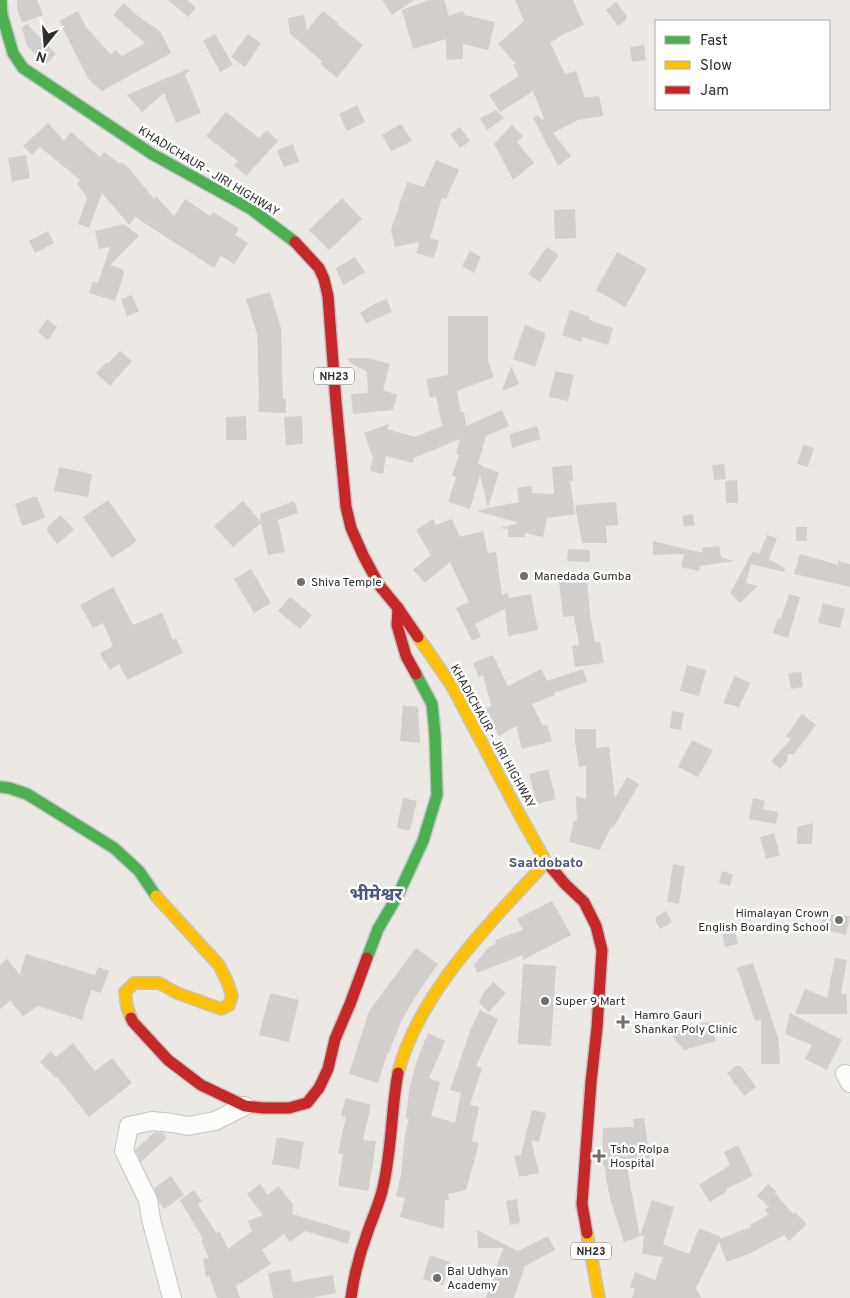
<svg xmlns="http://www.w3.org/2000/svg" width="850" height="1298" font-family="Overpass,'Noto Sans Devanagari',sans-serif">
  <rect width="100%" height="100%" fill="#ece8e4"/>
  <g fill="#d1cecb">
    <path d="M17,0H37L43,15L22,23L17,9Z"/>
    <path d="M168,0H187L196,8L188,17Z"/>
    <path d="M382,0H414L392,15Z"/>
    <path d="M429,0H444L449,16L463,11L464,15L495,22L488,50L463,44V59L447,60L446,39L413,49L402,10Z"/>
    <path d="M515,0H573L584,25L558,37L559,38L550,42L565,74L576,71L585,98L599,96L603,116L578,120L553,133L571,156L558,166L533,118L538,115L542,120L544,119L533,91L500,112L489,95L519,76L513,65L516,64L498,44L524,21Z"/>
    <path d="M616,2L626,15V20L618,26L606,10Z"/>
    <path d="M124,3L139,17L161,32L171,53L102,91L89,80L59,21L78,11L86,27L111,55L115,50L122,56L145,43L113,15Z"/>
    <path d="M323,11L338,23L337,24L363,45L337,78L320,64L322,61L290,34L288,18L304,15L307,30Z"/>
    <path d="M27,24L56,54L46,64L27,46L22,28Z"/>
    <path d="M215,34L233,65L220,72L203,41Z"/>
    <path d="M248,34L261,43L245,67L231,57Z"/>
    <path d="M644,45L646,60L632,62L630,47Z"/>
    <path d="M188,69L189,71L185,75L201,113L176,123L164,93L142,112L127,95Z"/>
    <path d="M357,105L365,122L347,131L339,114Z"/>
    <path d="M496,110L504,118L487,130L480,118Z"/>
    <path d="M226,112L259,138L267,130L278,141L246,176L234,165L238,161L206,136Z"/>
    <path d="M48,123L64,141L71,132L100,157L104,152L120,164L121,162L128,167L154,199L156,196L174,216L185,199L210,216L213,212L239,228L235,235L248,243L234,264L221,256L214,268L135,217L129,225L102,193L89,228L78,224L87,198L77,183L80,180L40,147L32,155L23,146Z"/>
    <path d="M401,124L412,141L391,151L382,135Z"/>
    <path d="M512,125L523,136L517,142L534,163L513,180L494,144Z"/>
    <path d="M460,127L470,141L460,148L450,134Z"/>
    <path d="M293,144L299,162L284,167L277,150Z"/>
    <path d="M26,155L30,178L12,182L8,158Z"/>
    <path d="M436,160L459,170L446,199L442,197L430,238L439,241L434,258L416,253L419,242L395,247L391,230L407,182L424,187Z"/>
    <path d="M342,198L362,219L329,250L309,230Z"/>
    <path d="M575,209L576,238L555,239L554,210Z"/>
    <path d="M124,224L139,236L110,265L122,269L124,274L115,301L89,293L93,281L98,283L110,247L99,249L95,231Z"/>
    <path d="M48,231L54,243L35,253L29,241Z"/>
    <path d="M547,247L559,255L540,282L528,274Z"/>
    <path d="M470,251L481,257L474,273L462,266Z"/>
    <path d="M617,252L647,269L625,307L596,290Z"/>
    <path d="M355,257L365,272L344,285L340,278L336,268Z"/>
    <path d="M270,292L281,328L283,399H286V413L258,412L259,399L257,334L246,299Z"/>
    <path d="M132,295L139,312L127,316L121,299Z"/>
    <path d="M387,299L392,312L366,323L360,313L376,303Z"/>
    <path d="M570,310L590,317L589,320L613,328L608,345L583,337L581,342L562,335Z"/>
    <path d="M448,316H488V361L494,377L457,391L461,412H464L466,426L502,410L509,426L486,436L478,464L482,465L481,466L499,472L488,508L519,502L517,488L531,486L532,493L554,494L552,467L572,465L573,481H570L575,514L547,518L543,537L525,533V537H508V529L500,528L519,523L477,511L488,508L480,475L470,509L448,502L456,477L452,476L459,455L456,454L460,439L414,458L413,463L386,456L383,474L370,471L373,458L364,433L389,424L387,429L415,437L442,426L436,396L430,398L426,379L448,375Z"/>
    <path d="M47,319L57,327L48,340L38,332Z"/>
    <path d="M525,325L545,333V337L535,367L513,359Z"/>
    <path d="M120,351L132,361L110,386L96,373L107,362L108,364Z"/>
    <path d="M348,358H368L390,364L383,390L397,395L393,410L353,414L351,394L368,393L367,372L349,362Z"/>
    <path d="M511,366L519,384L502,391Z"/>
    <path d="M555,371L574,375L568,401L549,397Z"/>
    <path d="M246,416L247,440H226V417Z"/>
    <path d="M302,416L303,444L286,445L284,417Z"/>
    <path d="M537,426L541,439L512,448L510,434Z"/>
    <path d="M803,445L814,448L808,467L797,464Z"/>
    <path d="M724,464L726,479L714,480L712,465Z"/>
    <path d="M59,467L92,474L88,497L54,491Z"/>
    <path d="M737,480L738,503H726L725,481Z"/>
    <path d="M33,497H37L45,518L22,526L15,504Z"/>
    <path d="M108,500L137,541L112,558L83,517Z"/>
    <path d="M243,501L261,522L260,514L294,501L298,513L278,520L285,552L268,555L261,523L233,547L214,526Z"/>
    <path d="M616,502L618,525L606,526L607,543H582L575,505Z"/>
    <path d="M693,514L695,525L684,527L682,516Z"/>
    <path d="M61,515L74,530L57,544L47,531L48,526Z"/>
    <path d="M433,519L436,525L452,519L460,537L483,531L488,553L496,552L502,595L508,593L509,598L531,594L538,630L508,636L505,609L475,624L481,637L472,641L456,608L469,602L450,562L425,583L413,570L431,555L416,530Z"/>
    <rect x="796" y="527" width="11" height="14"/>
    <path d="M767,535L777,538L769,559L785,568L784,572L751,564L746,583L758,586L740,603L730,593L753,551L759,554Z"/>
    <path d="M653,541L703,553L702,548L719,546L721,557L734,561L700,566L699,571L681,567L684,554L653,555Z"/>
    <path d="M568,549L590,550V562L567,561Z"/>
    <path d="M800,554L838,565V561L850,564V587L794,574Z"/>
    <path d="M251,569L271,603L254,613L234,579Z"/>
    <path d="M587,579L590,615L595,642H600L604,663L575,667L572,646L579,645L574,616L563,617L559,582Z"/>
    <path d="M113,587L133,625L162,613L173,640L176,638L183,653L127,680L119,664L110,670L104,661L100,653L113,646L103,623L93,628L80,605Z"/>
    <path d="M789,594L800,597L788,638L773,633L778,618L781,619Z"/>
    <path d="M290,597L312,615L300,629L278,611Z"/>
    <path d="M823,603L845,609L840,628L818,623Z"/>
    <path d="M493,655L508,686L541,669L547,681L583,669L587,682L554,693L555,695L532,704L543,726L547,725L552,741L522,749L516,726L499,736L484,710L491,706L483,675L479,677L473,663Z"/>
    <path d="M687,665L706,670L699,696L680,691Z"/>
    <path d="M801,672L803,687L791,689L788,673Z"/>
    <path d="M735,676L750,683L739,707L723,703Z"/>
    <path d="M403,705L417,707L418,708L420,743L400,741Z"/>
    <path d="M672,711L684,713L681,730L670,728Z"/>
    <path d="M802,714L816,725L794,754H788L787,761L780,769L771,761L791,739L786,736Z"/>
    <path d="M575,729H596V748L609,747L615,798L627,777L639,784L613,828L611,827L600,850L569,842L574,821H577L576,796L586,799V766L579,767L575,742Z"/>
    <path d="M692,740L713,750L698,777L678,767Z"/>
    <path d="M548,769L556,799L537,804L529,774Z"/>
    <path d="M403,798L417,801L410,831L397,828Z"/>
    <path d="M753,798L765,801L763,809L778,812L776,824L749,819Z"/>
    <path d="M813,823L812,844H797V827Z"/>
    <path d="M774,833L780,855L766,859L760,837Z"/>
    <path d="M673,864L685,866L679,904L667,902Z"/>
    <path d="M722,871L733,874L730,886L719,883Z"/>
    <path d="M552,901L571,935L523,960V955L477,973L474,965L489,947L496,944L495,940L523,930L517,919Z"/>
    <path d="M666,911L672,922L660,929L656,922V917Z"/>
    <path d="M822,914L850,916L846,935L821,929Z"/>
    <path d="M733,924L738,944L725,947L721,927Z"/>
    <path d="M416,948L438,964L415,997L401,1022L388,1054H387L378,1083L349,1074L369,1011Z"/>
    <path d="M26,954L95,975L98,967L109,971L101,993L91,990L82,1020L38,1006L23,1016L10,1001L0,1009V965L7,959L20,975Z"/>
    <path d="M835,958L847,960L841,994H847V1014H795L805,989L827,998Z"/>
    <path d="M753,963L777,1035L779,1043L780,1064H761V1020L755,1021L737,968Z"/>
    <path d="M523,964L556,966L551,1046L518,1044Z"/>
    <path d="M493,982L506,993L489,1012L479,1003L482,995Z"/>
    <path d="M270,993L299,1000L289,1042L259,1035Z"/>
    <path d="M480,1010L498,1019L476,1066L482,1068L470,1105L479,1107L472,1141L479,1143L466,1190L448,1194L449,1200H445L444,1229L400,1217L405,1198L396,1196L401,1174L405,1134L409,1119L406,1118L409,1090L417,1060L428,1033L445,1041L429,1078L440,1082L431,1116L455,1123L461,1093L450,1090L470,1031Z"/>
    <path d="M790,1013L842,1040L827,1070L805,1059L812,1045L785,1034Z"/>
    <path d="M710,1022L716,1041L684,1050L667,1030Z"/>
    <path d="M73,1043L95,1071L112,1058L132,1083L89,1117L57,1077L56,1078L40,1062L51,1051L56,1057Z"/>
    <path d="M736,1066H741L756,1087L744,1096L727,1073Z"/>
    <path d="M346,1098L371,1105L363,1140L376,1141L372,1170L368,1191L338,1186L343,1154L338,1153L346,1117L341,1116Z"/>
    <path d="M532,1110L546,1113L539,1142L531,1140L539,1173L519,1177L514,1156L521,1155Z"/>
    <path d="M644,1118L650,1159L626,1163L640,1236L624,1242L610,1199L604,1165H602L603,1128L634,1127L633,1119Z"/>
    <path d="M155,1132L163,1133L167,1138L141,1162L135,1150Z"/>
    <path d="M277,1137L304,1142L299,1169L272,1164Z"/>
    <path d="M738,1145L753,1176L726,1189L727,1191L710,1202L699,1185L730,1165L724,1152Z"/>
    <path d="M171,1176L184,1195L164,1209L159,1202L154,1188Z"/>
    <path d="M260,1184L268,1195L278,1186L293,1204L292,1214L351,1232L348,1244L305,1231L290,1242L284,1234L262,1250L271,1264L236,1286L240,1298H217L209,1276L206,1277L203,1259L209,1258L201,1240L203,1239L180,1200L194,1190L202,1201L198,1204L216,1233L220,1232L228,1249L252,1231L248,1221L263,1215L247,1194Z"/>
    <path d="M768,1184L777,1192L775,1193L793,1214L795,1212L807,1224L789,1241L784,1235L758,1249V1250L727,1262L719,1242L696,1288L701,1298H632L635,1289L630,1287L635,1272L655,1280L663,1257L642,1254L644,1235L640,1236L652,1200L674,1207L663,1244L689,1254L699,1228L721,1237L720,1239L751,1227L750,1225L769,1214L765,1210L769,1207L757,1196Z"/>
    <path d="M517,1199L520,1223L510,1225L506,1201Z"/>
    <path d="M477,1230L518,1251L548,1236L555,1250L525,1266L514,1298H486L503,1248H478Z"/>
    <path d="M430,1255L450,1262L443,1285L423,1279Z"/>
    <path d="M290,1269L293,1282L333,1275L336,1293L311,1298H273L268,1273Z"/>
  </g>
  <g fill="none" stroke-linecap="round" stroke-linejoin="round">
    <g stroke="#c5c4c5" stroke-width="20">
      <g id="street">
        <path d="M845,1074L850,1083"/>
        <path d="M172,1298L151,1219L148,1200L124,1151L129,1126L152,1121L172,1123L188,1126L215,1121L245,1106"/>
      </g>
    </g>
    <g stroke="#c5c4c5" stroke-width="14">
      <g id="fast">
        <path d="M1,0L2,15L13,53L23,68L152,154L251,209L295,242"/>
        <path d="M0,787L9,788L27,794L114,848L139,871L156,896"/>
        <path d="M367,958L378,929L398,895L423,841L437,795L435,734L432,704L416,674"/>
      </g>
    </g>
    <g stroke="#c5c4c5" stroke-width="14">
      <g id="slow">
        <path d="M418,637L452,686L516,808L546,862L550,866"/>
        <path d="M131,1018L127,1007L125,992L134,983H159L177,993L221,1009L229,1005L232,996L227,981L219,965L156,896"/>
        <path d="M398,1073C419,992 491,922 546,862"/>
        <path d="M587,1233L599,1298"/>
      </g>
    </g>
    <g stroke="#c5c4c5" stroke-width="14">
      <g id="jam">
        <path d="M295,242L319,268L324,279L328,296L336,403L346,507L351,528L363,555L379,585L398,608L418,637"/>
        <path d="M398,608L397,625L406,656L416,674"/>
        <path d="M550,866L565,884L584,902L596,926L602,950L597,1028L591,1082L582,1204L587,1233"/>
        <path d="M131,1018L133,1022L168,1060L201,1085L245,1106L264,1108H289L307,1103L319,1088L328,1069L335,1039L350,1004L367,958"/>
        <path d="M351,1298C354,1275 360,1252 368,1231C373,1216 380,1202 383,1187C392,1150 391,1110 398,1073"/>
      </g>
    </g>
    <use href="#street" stroke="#fcfcfb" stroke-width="18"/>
    <use href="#fast" stroke="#4caf50" stroke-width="11"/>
    <use href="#slow" stroke="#ffc107" stroke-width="11"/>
    <use href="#jam" stroke="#c62828" stroke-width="11"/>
  </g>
  <g fill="#706f6e" stroke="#fff" stroke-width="2">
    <circle cx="524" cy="576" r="5"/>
    <circle cx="301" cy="582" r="5"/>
    <circle cx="839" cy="920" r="5"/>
    <circle cx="545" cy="1001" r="5"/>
    <path d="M620.5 1014.5h5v5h5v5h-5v5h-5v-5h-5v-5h5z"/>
    <path d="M596.5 1148.5h5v5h5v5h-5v5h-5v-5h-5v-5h5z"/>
    <circle cx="437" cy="1278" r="5"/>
  </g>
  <g text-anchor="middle" stroke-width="5" stroke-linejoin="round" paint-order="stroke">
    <g fill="#fff" stroke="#6d6d6d" stroke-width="1">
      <rect x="314" y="367.5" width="40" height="17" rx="4"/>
      <rect x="571" y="1242.5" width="40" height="17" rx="4"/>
    </g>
    <g font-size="11" font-weight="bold" fill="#2e2e2e">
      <text x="334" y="380">NH23</text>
      <text x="591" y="1255">NH23</text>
    </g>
    <g font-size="12" fill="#2e2e2e" stroke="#fff">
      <text transform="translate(209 171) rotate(31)" y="4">KHADICHAUR - JIRI HIGHWAY</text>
      <text transform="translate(493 736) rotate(61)" y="4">KHADICHAUR - JIRI HIGHWAY</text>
    </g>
    <g font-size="12" fill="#2e2e2e" stroke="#fff" text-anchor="start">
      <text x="534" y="580">Manedada Gumba</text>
      <text x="311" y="586">Shiva Temple</text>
      <text x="829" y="917" text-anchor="end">Himalayan Crown<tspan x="829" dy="14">English Boarding School</tspan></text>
      <text x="555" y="1005">Super 9 Mart</text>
      <text x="634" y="1019">Hamro Gauri<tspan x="634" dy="14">Shankar Poly Clinic</tspan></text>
      <text x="610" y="1153">Tsho Rolpa<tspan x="610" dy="14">Hospital</tspan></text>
      <text x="447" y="1275">Bal Udhyan<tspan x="447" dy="14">Academy</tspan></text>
    </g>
    <g font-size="14" font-weight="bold" fill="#4d5680" stroke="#fff">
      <text x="546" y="867">Saatdobato</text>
    </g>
    <g font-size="18" font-weight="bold" fill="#4d5680" stroke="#fff">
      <text x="376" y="900">भीमेश्वर</text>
    </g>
  </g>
  <rect x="655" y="20" width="175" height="90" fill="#ffffff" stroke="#ababab"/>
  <rect x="665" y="36" width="25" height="8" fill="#4caf50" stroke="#ababab"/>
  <text x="700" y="45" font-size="15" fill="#2e2e2e">Fast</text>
  <rect x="665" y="61" width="25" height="8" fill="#ffc107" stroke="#ababab"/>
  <text x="700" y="70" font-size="15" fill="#2e2e2e">Slow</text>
  <rect x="665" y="86" width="25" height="8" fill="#c62828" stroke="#ababab"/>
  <text x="700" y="95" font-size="15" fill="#2e2e2e">Jam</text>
  <g transform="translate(45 45) rotate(197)" stroke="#ffffff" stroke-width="4" paint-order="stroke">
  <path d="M0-4L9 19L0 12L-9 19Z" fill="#2e2e2e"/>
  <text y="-8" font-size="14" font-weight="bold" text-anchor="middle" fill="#2e2e2e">N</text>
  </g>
</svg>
